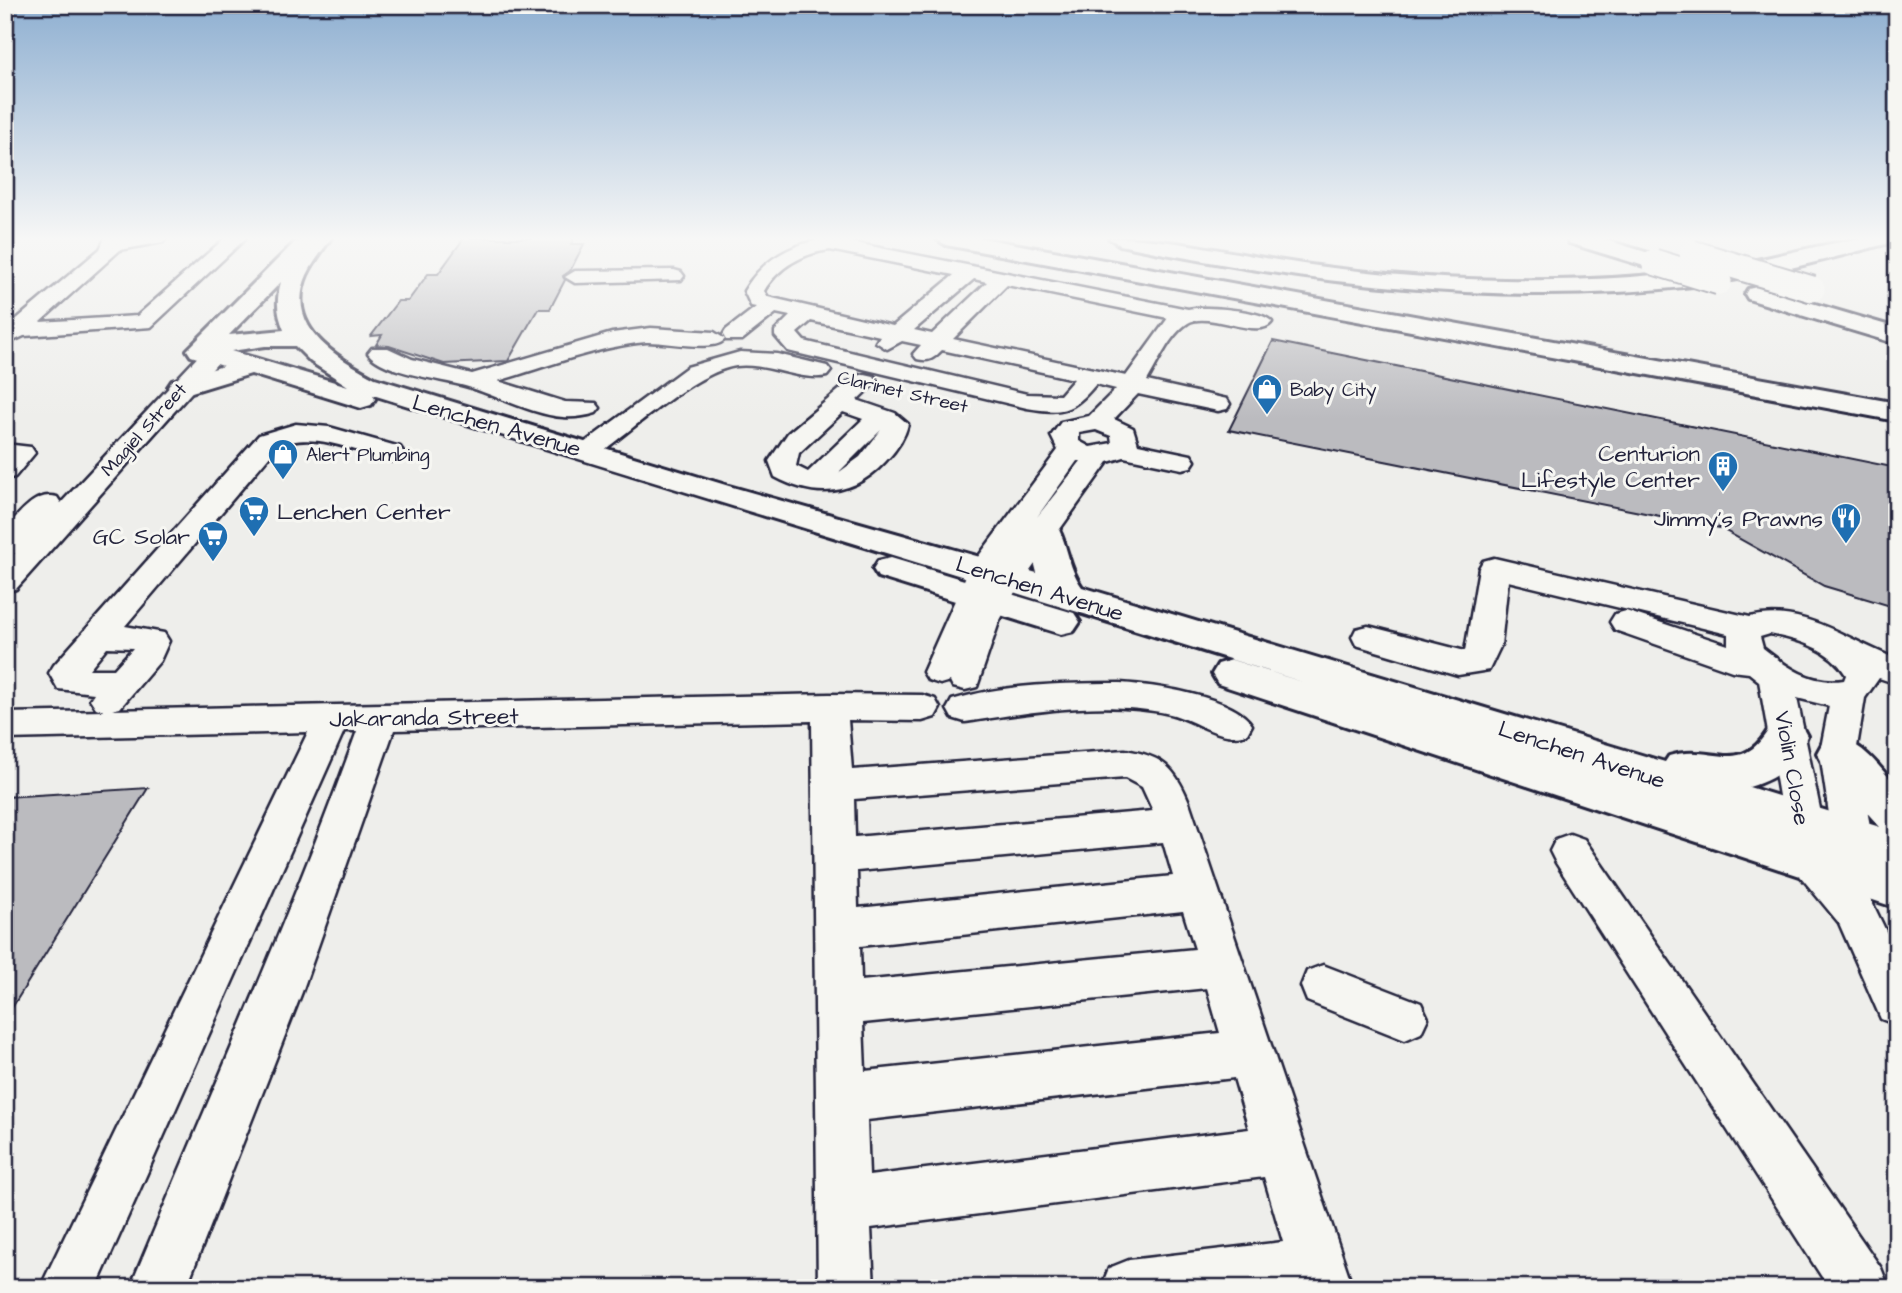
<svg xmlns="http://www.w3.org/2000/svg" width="1902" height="1293" font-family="'Architects Daughter',sans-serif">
  <rect width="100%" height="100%" fill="#eeeeeb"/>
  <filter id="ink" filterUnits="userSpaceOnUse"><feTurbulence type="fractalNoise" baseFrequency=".0143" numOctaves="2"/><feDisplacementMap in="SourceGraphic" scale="14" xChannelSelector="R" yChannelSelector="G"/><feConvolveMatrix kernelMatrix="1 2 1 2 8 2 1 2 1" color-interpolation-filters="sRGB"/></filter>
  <g filter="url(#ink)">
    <g fill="#bbbbbf" stroke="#22223b" stroke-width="2">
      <path d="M464,238H574L571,244H584L570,271L563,276L565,280L550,309H538L508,361L444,364L389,346L376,345L382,335L371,336L398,301H408L428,274H438Z"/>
      <path d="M1273,341L1897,468V608L1824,586L1720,528L1229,430Z"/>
      <path d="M148,788L5,1019V797Z"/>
    </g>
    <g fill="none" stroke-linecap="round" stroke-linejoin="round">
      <g stroke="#22223b" stroke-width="5">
        <g id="minor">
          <path d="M105,238H166L163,242L120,250L40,322L137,316L225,238H246L151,327L24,336L13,341L5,339V329L100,249Z"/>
          <path d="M830,238L1188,309C1203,306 1264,310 1272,322C1259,341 1208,310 1188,323C1170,334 1158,363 1147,381L1227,399L1230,404L1227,409L1218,411L1138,394L1114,419L1133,428L1138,444L1191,455L1195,461L1191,467L1182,469L1124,457L1108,462L1015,592L999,622L977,687L965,690L953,687L950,681L940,684L928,680L923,672L969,569L1058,450L1051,436L1061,422L1089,416L1116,389L1096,384C1072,412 1064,414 1027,408L788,351L775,336V331L790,316L776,313L742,340H726L723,335L726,330L756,307L751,306L744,291C763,258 793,243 830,238ZM830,250L954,275L893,326L768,297L764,291C778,267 803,253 830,250ZM974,279L987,282L932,334L914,330ZM1007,285L1168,318L1126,376L953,339ZM811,321L880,336L876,342L887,349L902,341L921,345L913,354L917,359C929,362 933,359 942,350L1074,379L1060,395L1027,394L804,341L797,333ZM1096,430L1111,436L1112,443L1090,447L1079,441V433ZM1077,461H1081L1037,517Z"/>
          <path d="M674,270L681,272L684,276L681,280L575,283L565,277L575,271Z"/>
          <path d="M651,328L714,332L725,339C716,353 664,341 646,342C596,347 546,367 498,381L565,402L596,403L600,408L596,413C586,416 574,418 563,417C536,416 493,394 465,386C441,379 382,373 368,353L372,348H388L412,359L472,374L612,333Z"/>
          <path d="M214,346L222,348L226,353L222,358L16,589L5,592V563L15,553L5,555V529C20,514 34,491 57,497L61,503L206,348Z"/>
          <path d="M740,352L777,354L827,366L831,371L827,376C802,382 765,362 736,366C695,372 631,431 595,457H577L573,451L687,367Z"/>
          <path d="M865,374L874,376L877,381L857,400L895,413L908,424C905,438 895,452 885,462C853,496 816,499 775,477L769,461L788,433L856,376ZM843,412L863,419L808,472L796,466L799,453ZM881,430L860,457L838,473Z"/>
          <path d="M296,424L329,427L400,447L404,453L400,459L391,461C355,452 313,429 277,447L125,626L164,633L169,641L160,661L120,708L112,710L829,694L922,695L935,699L940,708L935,717L922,721L848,720L852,770L1125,750C1162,756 1175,767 1189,802L1353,1288H1101L1109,1268L1129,1260L1283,1242L1264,1177L871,1228L874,1288H818L812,721L394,730L302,992L186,1288H130C207,1102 289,920 357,731H344L96,1288H40L308,732L5,739V713L104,711L96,708L90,699L94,693L58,689L49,673L54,665L259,435ZM107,647L133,648L114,669H89ZM1125,778L1142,787L1153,811L855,837L854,799ZM1163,842L1173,876L858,908L857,871ZM1183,911L1195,949L861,981L860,946ZM1207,988L1220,1033L865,1071L863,1023ZM1234,1078L1249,1129L869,1176L867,1120Z"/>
          <path d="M5,444L31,447L35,453L15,477L5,479Z"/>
          <path d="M1494,558L1750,617C1804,604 1848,641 1897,659V684L1879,678L1865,698L1856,753L1877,862L1871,874L1857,879L1851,877L1870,898L1897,954V1025L1881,1019L1839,923L1796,871L1790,859L1759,681L1749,673L1732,671L1615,630L1610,622L1615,614L1626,611L1728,645V634L1508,581L1501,645L1489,670L1458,675L1356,645L1352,637L1356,629L1368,626L1465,651L1479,568L1483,561ZM1770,634C1799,640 1830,648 1846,675L1844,680C1811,685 1787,667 1763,648L1760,637ZM1797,698L1829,706L1820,753L1836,861L1829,852Z"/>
          <path d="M1120,683C1152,685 1235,696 1252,725L1247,734C1220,742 1196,720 1170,714C1104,699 1031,712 965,722L952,718L947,709L952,700C1005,684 1065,683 1120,683Z"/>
          <path d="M1570,834L1584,839L1881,1268L1889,1288H1829L1556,863L1550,851L1556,839Z"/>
          <path d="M1323,965L1421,1003L1428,1018L1421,1033L1405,1040L1307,1001L1301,986L1307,971Z"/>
        </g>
      </g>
      <g stroke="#22223b" stroke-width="6">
        <g id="major">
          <path d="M309,238H331C323,250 313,262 307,275C284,327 336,357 375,378L729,486L1037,573L1026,530L1031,523L1043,520L1055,523C1068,542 1067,566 1082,587L1665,762L1669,756C1713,742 1741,780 1771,725L1786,720L1801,725L1807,736C1794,766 1780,777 1749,787L1880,827L1823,764L1817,753L1823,742C1857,731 1875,764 1897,786V908L1218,684L1212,674L1218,664L1232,660L1306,683C996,585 684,493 373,395L375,399L371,405L361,408L251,374L182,395L172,393L168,387L172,381L223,366L191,356L187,350L295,242ZM281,282C276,300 277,313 284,330L229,335ZM265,346H295L311,362L348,386L231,351Z"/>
          <path d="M891,558L1074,613L1080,622L1074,631L1061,634L878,577L873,569L878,561Z"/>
        </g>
      </g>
      <g stroke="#22223b" stroke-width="6">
        <g id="highway">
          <path d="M935,238H982L1897,403V421L946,245Z"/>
          <path d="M1109,238C1165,237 1221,251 1277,260C1351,272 1428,279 1504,280C1579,281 1656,278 1731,265C1784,256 1838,237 1892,238L1889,243C1824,260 1759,278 1693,286C1499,307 1310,284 1120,245Z"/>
          <path d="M1566,238H1600L1662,257L1666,262L1662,267L1654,269L1569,243Z"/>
          <path d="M1757,287L1897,328V344L1748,299L1745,294L1748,289Z"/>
        </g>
      </g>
      <use href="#minor" fill="#f6f6f2" fill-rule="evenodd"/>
      <use href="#major" fill="#f6f6f2" fill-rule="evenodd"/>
      <use href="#highway" fill="#f6f6f2" fill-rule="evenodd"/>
      <g stroke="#22223b" stroke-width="29" stroke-linecap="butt">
        <g id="highway-bridge">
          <path d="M1692,253L1812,289"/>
          <path d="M1654,262L1719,282"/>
        </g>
      </g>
      <use href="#highway-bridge" stroke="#f6f6f2" stroke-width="25"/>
    </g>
  </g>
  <linearGradient id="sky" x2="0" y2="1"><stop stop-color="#8eafd1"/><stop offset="0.57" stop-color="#f7f7f6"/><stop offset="1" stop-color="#f7f7f6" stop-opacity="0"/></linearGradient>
  <rect width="1902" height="419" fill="url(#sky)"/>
  <defs>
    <g id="shop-pin" transform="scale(1.575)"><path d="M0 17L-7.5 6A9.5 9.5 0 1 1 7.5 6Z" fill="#1f6fb2" stroke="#f6f6f2"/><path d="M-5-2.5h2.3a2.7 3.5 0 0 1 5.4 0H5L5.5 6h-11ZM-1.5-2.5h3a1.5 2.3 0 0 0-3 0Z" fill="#fff"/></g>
    <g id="building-pin" transform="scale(1.575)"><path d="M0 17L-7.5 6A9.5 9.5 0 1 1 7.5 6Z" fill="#1f6fb2" stroke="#f6f6f2"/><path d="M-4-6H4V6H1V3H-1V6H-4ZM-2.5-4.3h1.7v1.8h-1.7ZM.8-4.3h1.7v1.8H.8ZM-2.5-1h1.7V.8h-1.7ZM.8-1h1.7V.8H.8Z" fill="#fff"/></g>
    <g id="supermarket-pin" transform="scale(1.575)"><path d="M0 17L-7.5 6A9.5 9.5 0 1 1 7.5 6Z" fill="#1f6fb2" stroke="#f6f6f2"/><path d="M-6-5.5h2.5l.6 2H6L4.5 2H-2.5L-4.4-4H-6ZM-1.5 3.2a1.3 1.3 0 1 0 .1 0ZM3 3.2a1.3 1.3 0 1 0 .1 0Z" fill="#fff"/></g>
    <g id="restaurant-pin" transform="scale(1.575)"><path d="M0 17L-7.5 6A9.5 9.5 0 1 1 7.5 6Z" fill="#1f6fb2" stroke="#f6f6f2"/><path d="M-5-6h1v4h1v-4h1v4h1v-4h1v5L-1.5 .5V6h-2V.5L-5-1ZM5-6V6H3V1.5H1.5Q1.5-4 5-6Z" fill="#fff"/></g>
  </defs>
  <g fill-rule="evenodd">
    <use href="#shop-pin" x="1267" y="389"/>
    <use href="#shop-pin" x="283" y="454"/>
    <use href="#building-pin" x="1723" y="466"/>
    <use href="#supermarket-pin" x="254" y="511"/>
    <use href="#restaurant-pin" x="1846" y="518"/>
    <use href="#supermarket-pin" x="213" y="536"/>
  </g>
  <g text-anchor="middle" stroke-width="6" stroke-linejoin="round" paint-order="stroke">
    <g font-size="19" fill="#22223b" stroke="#f6f6f2" text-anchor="start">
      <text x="1290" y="396">Baby City</text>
      <text x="306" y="461">Alert Plumbing</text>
    </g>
    <g font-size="19" fill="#22223b" stroke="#f6f6f2">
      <text transform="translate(903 391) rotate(13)" y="7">Clarinet Street</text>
      <text transform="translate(143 429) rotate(-48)" y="7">Magiel Street</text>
    </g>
    <g font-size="23" fill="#22223b" stroke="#f6f6f2">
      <text transform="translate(497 425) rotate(16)" y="8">Lenchen Avenue</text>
      <text transform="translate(1040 588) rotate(17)" y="8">Lenchen Avenue</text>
      <text transform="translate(424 717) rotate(-1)" y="8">Jakaranda Street</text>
      <text transform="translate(1582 754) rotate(18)" y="8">Lenchen Avenue</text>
      <text transform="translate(1793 768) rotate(80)" y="8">Violin Close</text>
    </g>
    <g font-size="23" fill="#22223b" stroke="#f6f6f2" text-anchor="end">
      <text x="1700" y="461">Centurion<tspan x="1700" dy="26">Lifestyle Center</tspan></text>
      <text x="277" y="519" text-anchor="start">Lenchen Center</text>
      <text x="1823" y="526">Jimmy's Prawns</text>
      <text x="190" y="544">GC Solar</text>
    </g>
  </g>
  <rect width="1902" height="1293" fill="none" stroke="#f6f6f2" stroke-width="28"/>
  <rect x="14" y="14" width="1874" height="1265" fill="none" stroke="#22223b" stroke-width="2.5" filter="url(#ink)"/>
</svg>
